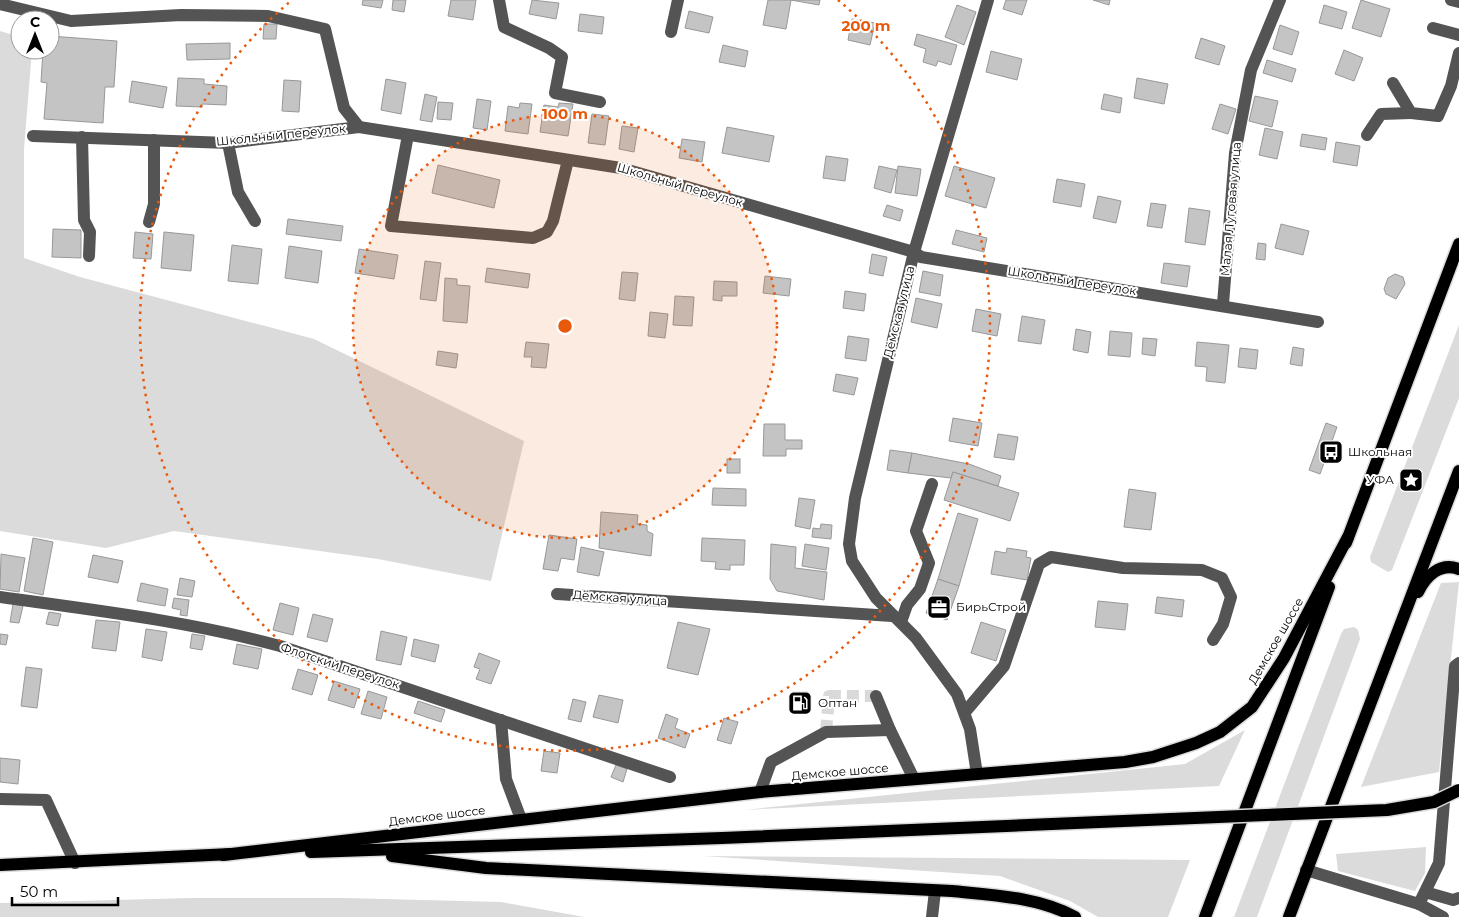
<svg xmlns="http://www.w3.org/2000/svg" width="1459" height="917" font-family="Montserrat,sans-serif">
  <rect width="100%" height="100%" fill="#fff"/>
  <g fill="#dbdbdb">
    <path d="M0,31L20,37V50H32L24,149V258L80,277L314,339L524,441L491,581L378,559L174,531L106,548L0,531Z"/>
    <path d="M1459,325V398L1392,570L1388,572L1371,562L1370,557Z"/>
    <path d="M1459,582L1439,772L1361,787L1441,583Z"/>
    <path d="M1354,627L1358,630L1360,639L1257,917H1234L1341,634L1344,629Z"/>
    <path d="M1245,730L1219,786L744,810L1185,764Z"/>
    <path d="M1426,847L1425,873L1415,891L1338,871L1336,854Z"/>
    <path d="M703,856L1190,860L1168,917H1098L1070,901L1000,876Z"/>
    <path d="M192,898H345L501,902L584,917H0V903Z"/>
  </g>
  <g fill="#c4c4c4" stroke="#989898">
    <path d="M363,0H383L381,8L362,5Z"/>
    <path d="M393,0H406L404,12L392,10Z"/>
    <path d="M451,0H476L473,20L448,16Z"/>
    <path d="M532,0L559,3L556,19L529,14Z"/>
    <path d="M768,0H791L786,29L763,25Z"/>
    <path d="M791,0H820L819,5Z"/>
    <path d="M1006,0H1027L1022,15L1003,9Z"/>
    <path d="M1093,0H1110L1109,5Z"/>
    <path d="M1361,0L1390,9L1381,37L1352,28Z"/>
    <path d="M957,5L976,12L964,45L945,37Z"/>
    <path d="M1324,5L1347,12L1342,29L1319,23Z"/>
    <path d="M689,11L713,17L709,33L685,28Z"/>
    <path d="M580,14L604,17L602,34L578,31Z"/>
    <path d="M852,19L875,23L870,45L848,40Z"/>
    <path d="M264,24H277L276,39H263Z"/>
    <path d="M1280,25L1299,32L1292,55L1273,49Z"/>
    <path d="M917,34L957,45L951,65L938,61L936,66L923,62L926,49L914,45Z"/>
    <path d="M50,36L117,41L114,87H105L103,123L44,119L47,83L41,82L43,50H50Z"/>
    <path d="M1201,38L1225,46L1219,65L1195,58Z"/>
    <path d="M230,43V59L187,60L186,44Z"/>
    <path d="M723,45L748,51L745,67L719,62Z"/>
    <path d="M1344,50L1363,58L1354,81L1335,74Z"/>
    <path d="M991,51L1022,59L1017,80L986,72Z"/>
    <path d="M1267,60L1296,69L1292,82L1263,73Z"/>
    <path d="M178,78L204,79V84L227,86L226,105L202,104V107L176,106Z"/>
    <path d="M1137,78L1168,84L1164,104L1134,98Z"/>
    <path d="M386,79L406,83L401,114L381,110Z"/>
    <path d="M284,80L301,81L299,112L282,111Z"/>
    <path d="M132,81L167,87L163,108L129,102Z"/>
    <path d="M425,94L437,97L432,122L420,120Z"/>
    <path d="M1104,94L1122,98L1120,113L1101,109Z"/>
    <path d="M1255,96L1278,101L1272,127L1249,121Z"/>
    <path d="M477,99L491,101L487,130L473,128Z"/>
    <path d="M438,102L453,103L451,120L437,119Z"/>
    <path d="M520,103L532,104L528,134L505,131L508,106L519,108Z"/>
    <path d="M559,103L573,104L568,136L540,132L544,105L558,107Z"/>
    <path d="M1220,104L1236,109L1228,134L1212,129Z"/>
    <path d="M592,114L609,116L605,145L588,143Z"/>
    <path d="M622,126L638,128L634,152L619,149Z"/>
    <path d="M727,127L774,136L769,162L722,153Z"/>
    <path d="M1265,128L1283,132L1277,159L1259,155Z"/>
    <path d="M1302,134L1327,138L1325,150L1300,146Z"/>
    <path d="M682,139L705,142L702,162L679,158Z"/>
    <path d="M1336,142L1360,146L1357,166L1333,162Z"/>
    <path d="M826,156L848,159L845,181L823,178Z"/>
    <path d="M438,165L500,180L494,208L432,193Z"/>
    <path d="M879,166L897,170L891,193L874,188Z"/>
    <path d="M898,166L921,169L917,196L895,193Z"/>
    <path d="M954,166L995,178L986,208L945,196Z"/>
    <path d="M1057,179L1085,184L1081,207L1053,202Z"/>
    <path d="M1098,196L1121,201L1116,223L1093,218Z"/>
    <path d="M1151,203L1166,205L1162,228L1147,226Z"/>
    <path d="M887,205L903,210L900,221L883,216Z"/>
    <path d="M1189,208L1210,211L1205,245L1185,242Z"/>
    <path d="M288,219L343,226L341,241L286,234Z"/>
    <path d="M1281,224L1309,231L1303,255L1275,248Z"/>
    <path d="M53,229L81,230V258L52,257Z"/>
    <path d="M956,230L987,238L984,252L952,244Z"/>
    <path d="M135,232L153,234L151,259L133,258Z"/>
    <path d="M164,232L194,235L191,271L161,268Z"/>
    <path d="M1258,243L1266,244L1265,260L1256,259Z"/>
    <path d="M232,245L262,249L258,284L228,281Z"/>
    <path d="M289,246L322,251L318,283L285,278Z"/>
    <path d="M359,249L398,255L394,279L355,273Z"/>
    <path d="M872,254L887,257L883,276L869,273Z"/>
    <path d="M425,261L441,263L436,301L420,299Z"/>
    <path d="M1164,263L1190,266L1187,287L1161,283Z"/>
    <path d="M487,268L530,274L528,288L485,282Z"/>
    <path d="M923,271L943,275L940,296L919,292Z"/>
    <path d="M622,272L638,273L635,301L619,299Z"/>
    <path d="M1395,274L1403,277L1405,284L1396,299L1386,294L1384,289L1388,278Z"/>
    <path d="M765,276L791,279L789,296L763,293Z"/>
    <path d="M445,278L457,279V285L470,286L467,323L443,321Z"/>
    <path d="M714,281L737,282V296H722V301L713,300Z"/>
    <path d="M845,291L866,294L864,311L843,308Z"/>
    <path d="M675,296L694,297L692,326L673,325Z"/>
    <path d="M916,298L942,304L937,328L911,322Z"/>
    <path d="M976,309L1001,314L997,336L972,331Z"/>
    <path d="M650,312L668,314L665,338L648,336Z"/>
    <path d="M1022,316L1045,320L1041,344L1018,341Z"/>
    <path d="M1076,329L1091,332L1088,353L1073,350Z"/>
    <path d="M1110,331L1132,333L1130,357L1108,355Z"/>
    <path d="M848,336L869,339L866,361L845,358Z"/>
    <path d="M1143,338L1157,339L1155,356L1142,354Z"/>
    <path d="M526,342L549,344L546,368L531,367L532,357H524Z"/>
    <path d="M1197,342L1229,345L1225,383L1206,381L1207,367L1195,366Z"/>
    <path d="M1293,347L1304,349L1302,366L1290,364Z"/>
    <path d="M1240,348L1258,350L1256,369L1238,367Z"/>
    <path d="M438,351L458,354L456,368L436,365Z"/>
    <path d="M836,374L858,378L854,395L833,391Z"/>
    <path d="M953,418L982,423L978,446L949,441Z"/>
    <path d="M1326,423L1337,427L1320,474L1309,470Z"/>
    <path d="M764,424H785V440H802V449H786V456H763Z"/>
    <path d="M998,434L1018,437L1014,460L994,457Z"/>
    <path d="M890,450L912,453L908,473L887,470Z"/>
    <path d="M912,453L969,464L1001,476L998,486L953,472L951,478L908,473Z"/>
    <rect x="727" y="459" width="13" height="14"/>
    <path d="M953,472L1019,493L1010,521L944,500Z"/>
    <path d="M713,488L746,489V506L712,505Z"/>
    <path d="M1129,489L1156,493L1151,530L1124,527Z"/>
    <path d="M799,498L815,500L810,529L795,526Z"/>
    <path d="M601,512L638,515L637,524L647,525V531L653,534L651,556L599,548Z"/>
    <path d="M958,513L978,519L959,586L938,579Z"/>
    <path d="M821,524L832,525L831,539L812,537L813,528L820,529Z"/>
    <path d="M549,535L577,539L574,560L561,558L558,571L543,569Z"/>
    <path d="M33,538L53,542L43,595L24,591Z"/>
    <path d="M702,538L745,540L744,565H730V570L715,569L716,562L701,561Z"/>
    <path d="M771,544L796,547L795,568L827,572L824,600L777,591L770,579Z"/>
    <path d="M805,544L829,548L826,570L802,566Z"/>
    <path d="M581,547L604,552L599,576L577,572Z"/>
    <path d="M1007,548L1027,551L1026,557L1031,558L1027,580L991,574L995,551L1006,553Z"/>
    <path d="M1,554L25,558L19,592L0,589Z"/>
    <path d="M93,555L123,561L118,583L88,577Z"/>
    <path d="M180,578L195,581L192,597L177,595Z"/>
    <path d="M938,579L959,586L947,620L926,613Z"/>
    <path d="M141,583L168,589L165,606L137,601Z"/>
    <path d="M1157,597L1184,600L1182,617L1155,613Z"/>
    <path d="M174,598L189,600L187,616L180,615L181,610L172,608Z"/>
    <path d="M1098,601L1128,604L1125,630L1095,627Z"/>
    <path d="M280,603L299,608L293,635L273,630Z"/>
    <path d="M13,604L23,606L19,623L10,622Z"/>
    <path d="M49,612L61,614L58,626L46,624Z"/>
    <path d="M313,614L333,619L327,642L307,637Z"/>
    <path d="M96,620L120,622L116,651L92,648Z"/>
    <path d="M678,622L710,629L698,675L667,668Z"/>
    <path d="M981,622L1006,630L996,661L971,653Z"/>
    <path d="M146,629L167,632L162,661L142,657Z"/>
    <path d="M381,631L407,637L401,665L376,660Z"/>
    <path d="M0,634L8,635L6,645L0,644Z"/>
    <path d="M192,634L205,636L202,650L190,648Z"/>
    <path d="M414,639L439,645L435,662L411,656Z"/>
    <path d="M237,644L262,649L258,669L233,664Z"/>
    <path d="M479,653L500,661L491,684L476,679L480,669L474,667Z"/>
    <path d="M26,667L42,669L37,708L21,706Z"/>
    <path d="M298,669L318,675L312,695L292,689Z"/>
    <path d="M334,681L360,689L354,708L328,700Z"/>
    <path d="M368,691L387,697L381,719L361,714Z"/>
    <path d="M599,695L623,700L618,723L593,717Z"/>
    <path d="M573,699L586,702L581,722L568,719Z"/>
    <path d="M418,701L445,710L441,722L414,713Z"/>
    <path d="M666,714L678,719L675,728L690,734L685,748L658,738Z"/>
    <path d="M724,718L738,722L731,744L717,740Z"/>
    <path d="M544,751L560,753L557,773L541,771Z"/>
    <path d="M0,758L20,760L18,784L0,782Z"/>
    <path d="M616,765L627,769L623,782L611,777Z"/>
  </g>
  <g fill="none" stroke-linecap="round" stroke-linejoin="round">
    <path stroke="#d9d9d9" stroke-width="12" stroke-dasharray="12 6" stroke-linecap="butt" d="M826,732L829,696H876"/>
    <g stroke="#dbdbdb" stroke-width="15">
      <g id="major">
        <path d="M1346,543L1459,244"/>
        <path d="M1418,592C1426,576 1440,562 1459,569"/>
        <path d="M311,852L722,838L1171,819"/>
        <path d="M223,855L760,792L1125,762L1153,757L1196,743L1220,732L1252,707L1284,658L1348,537"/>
        <path d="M392,856L486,868L952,891C992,895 1039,897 1075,917"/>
        <path d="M0,865L231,854"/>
        <path d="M1205,917L1329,587"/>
        <path d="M1289,917L1459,471"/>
      </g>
    </g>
    <g stroke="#545454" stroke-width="12">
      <path d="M499,0L504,27L549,48L562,57L555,93L600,102"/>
      <path d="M1451,0L1459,2"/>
      <path d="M0,4L71,21L181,15L268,16L325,29L344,108L359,127"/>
      <path d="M1433,28L1459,35"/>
      <path d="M671,32L678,0"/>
      <path d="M1393,83L1411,113L1438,116L1451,86L1459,53"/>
      <path d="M408,135L391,226L533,238L547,232L553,221L568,160"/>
      <path d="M1367,135L1381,114L1411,113"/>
      <path d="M33,136L228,143L359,127L621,168L914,252L921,257L1318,322"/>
      <path d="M82,137L84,220L90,232L89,256"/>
      <path d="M228,143L238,192L255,221"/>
      <path d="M149,222L154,204V140"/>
      <path d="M1223,304L1235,153L1251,70L1280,0"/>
      <path d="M557,594L892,616"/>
      <path d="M0,597C94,610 188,621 280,646L670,777"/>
      <path d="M901,622L907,605L920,589L929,563L916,531L932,484"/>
      <path d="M876,696L890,730L914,779"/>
      <path d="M965,712L1004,666L1039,564L1051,557L1123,568L1202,570L1222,578L1231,597L1223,624L1213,640"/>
      <path d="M501,720L506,779L521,819"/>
      <path d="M977,774L970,729L957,694L916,638L876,598L852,561L849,544L855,498L914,252L988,0"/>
      <path d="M760,792L771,762L826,732L890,730"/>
      <path d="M0,799L46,800L75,863"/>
      <path d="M1306,870L1419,904L1443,917"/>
      <path d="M1425,892L1453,900L1459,898"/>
      <path d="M1419,904L1439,863L1455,666L1459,663"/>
      <path d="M932,917L935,891"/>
    </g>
    <use href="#major" stroke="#000" stroke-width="12"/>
    <g stroke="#dbdbdb" stroke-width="15" stroke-linecap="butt">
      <path id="major-bridge" d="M1171,819L1387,810L1434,802L1459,790"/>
    </g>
    <use href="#major-bridge" stroke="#000" stroke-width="12"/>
  </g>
  <circle cx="565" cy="326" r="212" fill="#e8590c" fill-opacity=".12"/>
  <g fill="none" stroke="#e8590c" stroke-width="2.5" stroke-dasharray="2.5 5">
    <circle cx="565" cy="326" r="212"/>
    <path d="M838 0A425 425 0 1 1 292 0"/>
  </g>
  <defs>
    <g id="bus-square" transform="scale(1.25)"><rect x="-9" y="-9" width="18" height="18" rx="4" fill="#000" stroke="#fff"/><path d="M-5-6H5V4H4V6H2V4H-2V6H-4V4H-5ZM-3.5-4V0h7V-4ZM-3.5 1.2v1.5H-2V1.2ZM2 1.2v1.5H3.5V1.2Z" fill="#fff"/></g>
    <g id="sight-square" transform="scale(1.25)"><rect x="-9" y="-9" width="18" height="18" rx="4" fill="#000" stroke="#fff"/><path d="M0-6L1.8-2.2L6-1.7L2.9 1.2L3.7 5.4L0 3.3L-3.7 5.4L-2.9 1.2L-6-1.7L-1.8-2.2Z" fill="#fff"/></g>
    <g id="office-square" transform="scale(1.25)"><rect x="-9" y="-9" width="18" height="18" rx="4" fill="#000" stroke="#fff"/><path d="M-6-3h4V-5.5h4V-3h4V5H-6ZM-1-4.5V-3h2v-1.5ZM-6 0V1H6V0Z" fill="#fff"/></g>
    <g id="fuel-square" transform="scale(1.25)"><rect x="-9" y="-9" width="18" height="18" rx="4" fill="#000" stroke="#fff"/><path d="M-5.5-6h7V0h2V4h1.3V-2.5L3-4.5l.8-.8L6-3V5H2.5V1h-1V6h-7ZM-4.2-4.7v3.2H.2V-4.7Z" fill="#fff"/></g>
  </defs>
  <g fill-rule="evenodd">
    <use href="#bus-square" x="1331" y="452"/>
    <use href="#sight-square" x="1411" y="480"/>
    <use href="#office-square" x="939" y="607"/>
    <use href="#fuel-square" x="800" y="703"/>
  </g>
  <g text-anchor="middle" stroke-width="4" stroke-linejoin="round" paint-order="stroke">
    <g font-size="12" fill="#000" stroke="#fff">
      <text transform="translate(281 135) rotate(-6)" y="4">Школьный переулок</text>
      <text transform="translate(680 185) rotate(16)" y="4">Школьный переулок</text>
      <text transform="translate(1231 209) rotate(-85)" y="4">Малая Луговая улица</text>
      <text transform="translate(1072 281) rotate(9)" y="4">Школьный переулок</text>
      <text transform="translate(899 312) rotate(-76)" y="4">Дёмская улица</text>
      <text transform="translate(620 598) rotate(4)" y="4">Дёмская улица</text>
      <text transform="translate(1276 641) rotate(-60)" y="4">Демское шоссе</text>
      <text transform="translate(340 666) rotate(18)" y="4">Флотский переулок</text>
      <text transform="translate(840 772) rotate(-5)" y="4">Демское шоссе</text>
      <text transform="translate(437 816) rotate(-7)" y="4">Демское шоссе</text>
    </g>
    <g font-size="12" fill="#000" stroke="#fff" text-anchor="start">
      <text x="1348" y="456">Школьная</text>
      <text x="1394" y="484" text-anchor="end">УФА</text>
      <text x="956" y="611">БирьСтрой</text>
      <text x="818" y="707">Оптан</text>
    </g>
  </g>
  <circle cx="565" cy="326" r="8" fill="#e8590c" stroke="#fff" stroke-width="2.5"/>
  <g font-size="15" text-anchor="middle" font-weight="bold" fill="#e8590c" stroke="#fff" stroke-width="4" stroke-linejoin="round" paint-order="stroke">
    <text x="866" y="31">200 m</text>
    <text x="565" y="119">100 m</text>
  </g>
  <g transform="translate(35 35)"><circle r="24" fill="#ffffff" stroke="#999999"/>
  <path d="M0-4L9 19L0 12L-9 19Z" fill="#000000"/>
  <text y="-8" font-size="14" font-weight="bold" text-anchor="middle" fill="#000000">С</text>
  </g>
  <path d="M12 897v8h106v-8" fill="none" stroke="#000000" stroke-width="2.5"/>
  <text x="20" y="897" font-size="15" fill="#000000" stroke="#ffffff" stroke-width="4" paint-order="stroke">50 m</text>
</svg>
